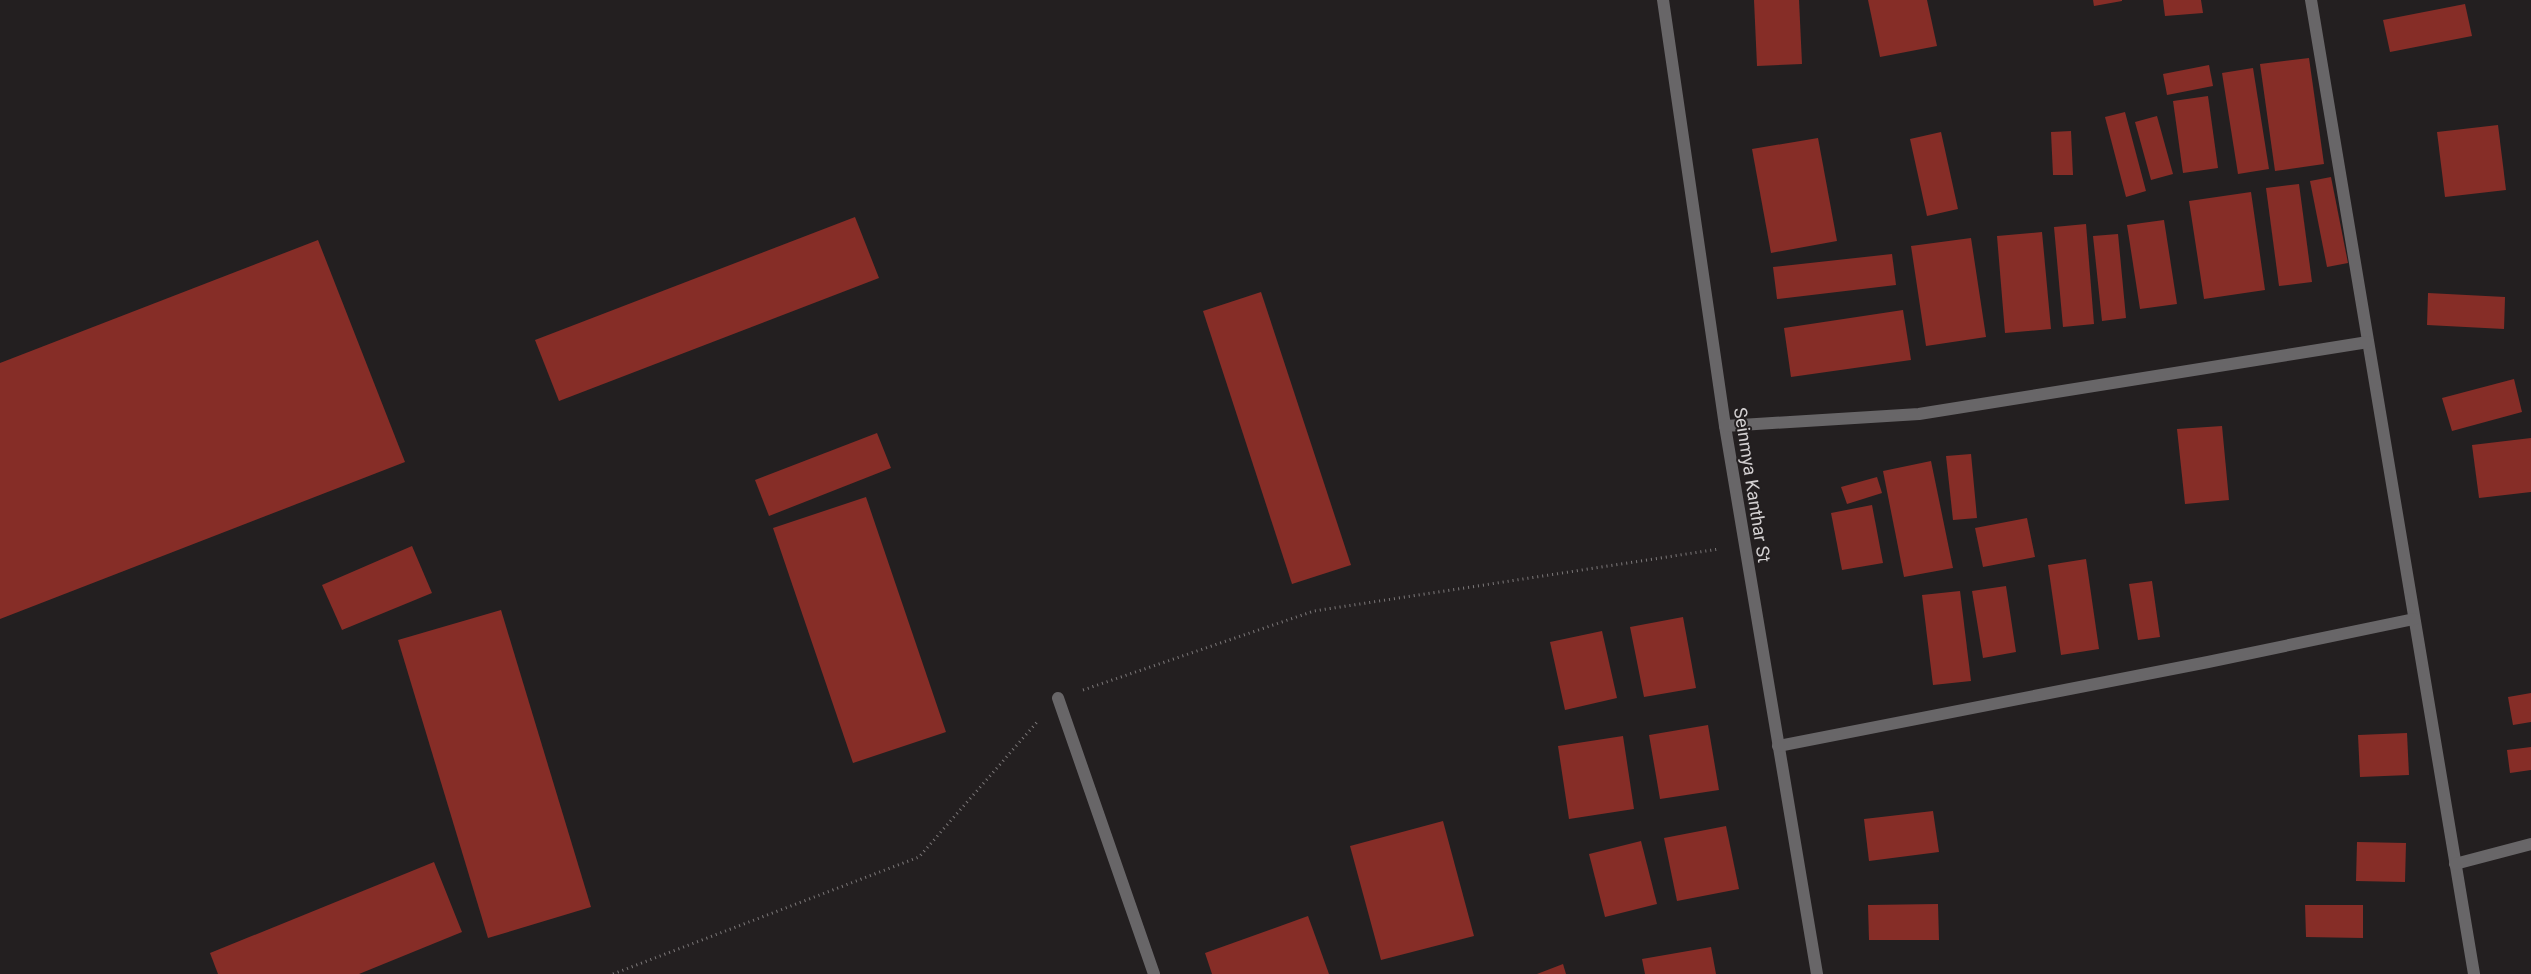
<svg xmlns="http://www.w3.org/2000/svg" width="2531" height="974" font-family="Roboto,sans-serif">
  <rect width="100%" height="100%" fill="#231f20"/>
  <g fill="#862d27">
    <path d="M1754,0H1799L1802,64L1757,66Z"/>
    <path d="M1868,0H1927L1937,46L1880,57Z"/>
    <path d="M2093,0H2122V1L2094,6Z"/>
    <path d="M2163,0H2201L2203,13L2165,16Z"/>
    <path d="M2465,4L2472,36L2390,52L2383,20Z"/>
    <path d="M2309,58L2324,164L2275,171L2260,64Z"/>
    <path d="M2209,65L2213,86L2167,95L2163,74Z"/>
    <path d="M2253,68L2269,169L2238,174L2222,73Z"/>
    <path d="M2208,96L2218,168L2183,173L2173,101Z"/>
    <path d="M2125,112L2146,191L2126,197L2105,117Z"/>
    <path d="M2157,116L2173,174L2151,180L2135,122Z"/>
    <path d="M2498,125L2506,190L2445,197L2437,132Z"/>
    <path d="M2071,131L2073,175H2053L2051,132Z"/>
    <path d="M1941,132L1958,209L1927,216L1910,139Z"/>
    <path d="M1818,138L1837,241L1771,253L1752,149Z"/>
    <path d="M2331,177L2348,263L2327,267L2310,181Z"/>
    <path d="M2299,184L2312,282L2279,286L2266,188Z"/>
    <path d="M2251,192L2265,290L2204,299L2189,201Z"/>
    <path d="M855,217L879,278L559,401L535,340Z"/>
    <path d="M2164,220L2177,304L2140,309L2127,225Z"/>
    <path d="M2086,224L2094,324L2063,327L2054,227Z"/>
    <path d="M2042,232L2051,329L2005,333L1997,236Z"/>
    <path d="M2118,234L2126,318L2102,321L2093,236Z"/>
    <path d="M1971,238L1986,337L1926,346L1911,246Z"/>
    <path d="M318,240L405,462L0,619V363Z"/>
    <path d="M1892,254L1896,285L1777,299L1773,267Z"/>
    <path d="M1261,292L1351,565L1292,584L1203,311Z"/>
    <path d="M2428,293L2505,297L2504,329L2427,325Z"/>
    <path d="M1903,310L1911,360L1791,377L1784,328Z"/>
    <path d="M2514,379L2522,412L2452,431L2442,398Z"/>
    <path d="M2222,426L2229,500L2185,504L2177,429Z"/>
    <path d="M877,433L891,468L769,516L755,480Z"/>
    <path d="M2531,438V492L2479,498L2472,445Z"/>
    <path d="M1971,454L1977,518L1953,520L1946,456Z"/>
    <path d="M1931,461L1953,568L1904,577L1883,471Z"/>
    <path d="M1877,477L1882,493L1847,504L1841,487Z"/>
    <path d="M866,497L946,732L853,763L773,528Z"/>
    <path d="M1872,505L1883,563L1842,570L1831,513Z"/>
    <path d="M2027,518L2035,557L1983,567L1975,528Z"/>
    <path d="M412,546L432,593L342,630L322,585Z"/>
    <path d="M2086,559L2099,649L2061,655L2048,565Z"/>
    <path d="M2152,581L2160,637L2138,640L2129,584Z"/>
    <path d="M2006,586L2016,652L1983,658L1972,591Z"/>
    <path d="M1960,591L1971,681L1933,685L1922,595Z"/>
    <path d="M501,610L591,907L488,938L398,640Z"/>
    <path d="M1683,617L1696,688L1644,697L1630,627Z"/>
    <path d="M1602,631L1617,698L1565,710L1550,642Z"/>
    <path d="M2531,693V722L2513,725L2508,697Z"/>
    <path d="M1708,725L1719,790L1660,799L1649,735Z"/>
    <path d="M2407,733L2409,775L2360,777L2358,735Z"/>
    <path d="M1623,736L1634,809L1569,819L1558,746Z"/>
    <path d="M2531,747V770L2510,773L2507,750Z"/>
    <path d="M1933,811L1939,852L1869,861L1864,819Z"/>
    <path d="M1443,821L1474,936L1381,960L1350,846Z"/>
    <path d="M1726,826L1739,889L1677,901L1664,838Z"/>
    <path d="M1641,841L1657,904L1605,917L1589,854Z"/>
    <path d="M2357,842L2406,843L2405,882L2356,881Z"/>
    <path d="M434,862L462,932L359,974H218L210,953Z"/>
    <path d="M1938,904L1939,940H1869L1868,905Z"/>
    <path d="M2305,905H2363V938L2306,937Z"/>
    <path d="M1308,916L1329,974H1212L1205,953Z"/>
    <path d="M1711,947L1716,974H1645L1642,959Z"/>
    <path d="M1563,964L1566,974H1537Z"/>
  </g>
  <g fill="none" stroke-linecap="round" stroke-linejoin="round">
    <g stroke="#7d797a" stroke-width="3" stroke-dasharray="1 4" stroke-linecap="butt">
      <path d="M1083,690L1314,611L1719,549"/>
      <path d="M613,974L919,857L1038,721"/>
    </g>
    <g stroke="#686668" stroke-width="12">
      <path d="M1663,0L1725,426L1817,974"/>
      <path d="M2311,0L2474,974"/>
      <path d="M1725,426L1919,414L2368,342"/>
      <path d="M1058,698L1154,974"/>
      <path d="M1778,746L2208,662L2414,619"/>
      <path d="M2455,864L2531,844"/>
    </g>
  </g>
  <g text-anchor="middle" stroke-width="4" stroke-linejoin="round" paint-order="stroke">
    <g font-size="18" fill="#d3d0d1" stroke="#231f20">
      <text transform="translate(1752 485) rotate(81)" y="6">Seinmya Kanthar St</text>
    </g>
  </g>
</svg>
